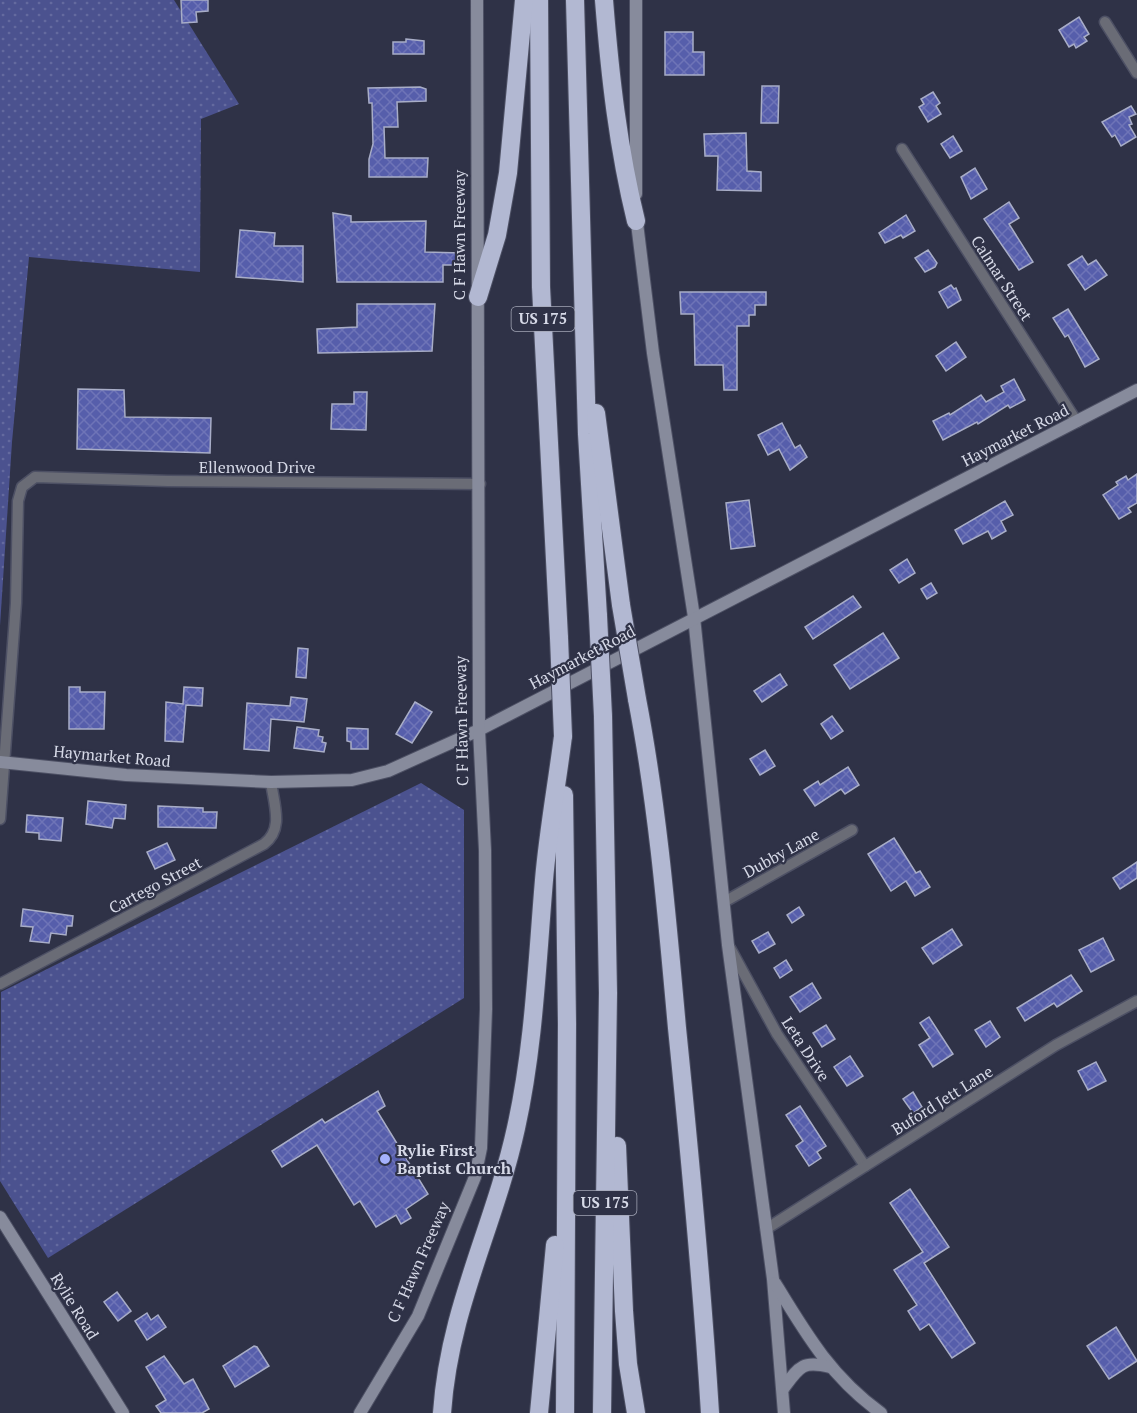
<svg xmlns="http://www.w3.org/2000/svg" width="1137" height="1413" font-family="'PT Serif',serif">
  <defs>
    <pattern id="grass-dots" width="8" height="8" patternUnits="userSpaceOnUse" patternTransform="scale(1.5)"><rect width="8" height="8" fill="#4b528f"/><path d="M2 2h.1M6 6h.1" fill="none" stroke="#646a9f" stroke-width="1.8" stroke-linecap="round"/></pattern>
    <pattern id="building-cross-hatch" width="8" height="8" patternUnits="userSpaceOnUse" patternTransform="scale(1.5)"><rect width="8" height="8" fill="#565eab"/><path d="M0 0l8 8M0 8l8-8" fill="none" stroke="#6e74b7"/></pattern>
  </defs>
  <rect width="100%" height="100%" fill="#2f3247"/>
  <g fill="url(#grass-dots)">
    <path d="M0,0H174L239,104L201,119L200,272L29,257L12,442L0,626Z"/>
    <path d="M421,783L464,810V998L48,1258L0,1181L1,992Z"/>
  </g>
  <g fill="url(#building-cross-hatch)" stroke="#a8adc7" stroke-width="1.5">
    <path d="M181,0H208V11L196,12L197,22L182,23Z"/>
    <path d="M1079,17L1089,34L1084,37L1087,41L1076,48L1074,44L1069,47L1059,30Z"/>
    <path d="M665,32H693V52H704V75H665Z"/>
    <path d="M406,39L424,41V54H393V42H406Z"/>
    <path d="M762,86H779L778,123H761Z"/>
    <path d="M420,87L426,89V101L397,102L398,127H384L385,158H428L427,177H369V159L373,144L372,103H369L368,88Z"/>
    <path d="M933,92L940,103L936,106L941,114L928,122L919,107L924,104L921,99Z"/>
    <path d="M1131,106L1136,114L1129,117L1132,124L1129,125L1136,137L1121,146L1115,135L1112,137L1102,122Z"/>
    <path d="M746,133L747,171L761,172V191L717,190L718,156H705L704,134Z"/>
    <path d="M953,136L962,151L950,158L941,144Z"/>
    <path d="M975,168L987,189L971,199L961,177Z"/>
    <path d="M1009,202L1019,218L1009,224L1033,262L1019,270L984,219Z"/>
    <path d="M333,213L351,216V222L426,221L425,252L461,253L462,265H443V282H337Z"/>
    <path d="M906,215L915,231L903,238L901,235L885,243L879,233Z"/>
    <path d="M240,230L275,233L274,246H303V282L236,277Z"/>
    <path d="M928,250L937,263L935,267L925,272L915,258Z"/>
    <path d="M1082,256L1088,265L1096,260L1107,275L1085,290L1068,265Z"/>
    <path d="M951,285L954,289L956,288L961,300L948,308L939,292Z"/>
    <path d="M680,292H766V305H755V315H749V326H737V390H724L723,365H695L694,314H681Z"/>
    <path d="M357,304H435L432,351L318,353L317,329L357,327Z"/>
    <path d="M1068,309L1099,359L1085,367L1068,335L1065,337L1053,318Z"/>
    <path d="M956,342L966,357L946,371L936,356Z"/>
    <path d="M1014,379L1025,400L1010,408L1008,405L978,424L977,422L943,440L933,421L949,413L950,415L981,395L986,402L1004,392L1001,386Z"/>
    <path d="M78,389L124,390L125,417L211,418L210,453L77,449Z"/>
    <path d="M354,392H367L366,430L331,429L332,404H354Z"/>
    <path d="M782,423L795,448L800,445L807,457L790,470L779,449L768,455L758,435Z"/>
    <path d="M1137,474V503L1128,508L1131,512L1119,519L1103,495L1118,485L1116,482L1126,476L1128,480Z"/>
    <path d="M749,500L755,546L731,549L726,503Z"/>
    <path d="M1005,501L1013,515L1001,521L1006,531L992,539L988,531L963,544L955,530Z"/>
    <path d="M907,559L915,573L899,583L890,570Z"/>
    <path d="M931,583L937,593L927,599L921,589Z"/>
    <path d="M853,596L861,607L813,639L805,627Z"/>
    <path d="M883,633L899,658L850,689L834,665Z"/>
    <path d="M298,648L308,649L306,678L296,677Z"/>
    <path d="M780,674L787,685L762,702L754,691Z"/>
    <path d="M69,687H80V692H105L104,729H69Z"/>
    <path d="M184,687L203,688L202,706L186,705L183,742L165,741L166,702L183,704Z"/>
    <path d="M291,697L307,699L304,722L271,719L269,751L244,749L247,703L290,706Z"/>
    <path d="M415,702L432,712L412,743L396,734Z"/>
    <path d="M832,716L843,731L831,739L821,724Z"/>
    <path d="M297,727L319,730L318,736L323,737L322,742L326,743L324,752L294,748Z"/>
    <path d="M347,728L368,729V749H351V742L347,741Z"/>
    <path d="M765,750L775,766L760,775L750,759Z"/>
    <path d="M848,767L859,785L845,794L841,789L815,806L804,790L818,781L820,785Z"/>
    <path d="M88,801L126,805L125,819L114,818L112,828L86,824Z"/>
    <path d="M158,806L203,808V812H217L216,828L158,827Z"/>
    <path d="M27,815L63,818L61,841L39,839V833L26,832Z"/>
    <path d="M894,838L916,873L920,871L930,887L915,896L906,881L891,891L868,854Z"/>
    <path d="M167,843L175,860L155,869L147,852Z"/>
    <path d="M1137,862V878L1120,889L1113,878Z"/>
    <path d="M799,907L804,915L792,923L787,915Z"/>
    <path d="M23,909L73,916L72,926H67L66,935L51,933L49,943L30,941L33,927L21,926Z"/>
    <path d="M952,929L962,945L933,964L922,948Z"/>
    <path d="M768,932L775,944L759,953L752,941Z"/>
    <path d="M1103,938L1114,960L1091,972L1079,950Z"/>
    <path d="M786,960L792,970L780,978L774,968Z"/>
    <path d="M1071,975L1082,991L1057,1007L1054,1003L1025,1021L1017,1008Z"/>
    <path d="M812,983L821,998L800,1012L790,997Z"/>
    <path d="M929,1017L953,1054L933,1067L919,1045L930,1038L920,1023Z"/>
    <path d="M990,1021L1000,1037L986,1047L975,1030Z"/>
    <path d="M826,1025L835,1039L822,1047L813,1033Z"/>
    <path d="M850,1056L863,1076L847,1086L834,1067Z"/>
    <path d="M1096,1062L1106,1081L1088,1090L1078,1071Z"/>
    <path d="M378,1091L385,1106L377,1111L428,1194L406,1209L411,1218L401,1224L396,1215L376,1227L360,1201L354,1205L317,1145L282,1167L272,1151L322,1119L325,1123Z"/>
    <path d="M913,1092L922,1107L913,1113L903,1099Z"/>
    <path d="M800,1106L826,1146L817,1152L821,1158L809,1166L796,1146L803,1141L786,1115Z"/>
    <path d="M910,1189L949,1247L924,1263L975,1343L952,1358L929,1324L920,1330L908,1311L917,1305L894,1270L923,1252L890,1203Z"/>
    <path d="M117,1292L131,1311L118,1321L104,1302Z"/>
    <path d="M147,1313L151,1320L158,1315L166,1327L147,1340L135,1321Z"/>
    <path d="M1116,1327L1137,1361L1109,1379L1087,1346Z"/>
    <path d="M254,1346L257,1347L269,1366L235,1387L223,1366Z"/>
    <path d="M164,1356L184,1384L193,1379L209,1409L202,1413H161L156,1406L166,1400L146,1367Z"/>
  </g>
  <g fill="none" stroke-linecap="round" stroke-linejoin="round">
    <g stroke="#4d5064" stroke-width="13">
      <g id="street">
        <path d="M1105,22L1137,73"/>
        <path d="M902,149L1077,422"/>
        <path d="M0,819L16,603L18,501L22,487L35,477L168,481L480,484"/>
        <path d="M724,902L852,830"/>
        <path d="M730,948L777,1034L865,1166"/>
        <path d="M0,984L264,844C284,829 274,805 271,782"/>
        <path d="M766,1229L1056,1045L1137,1001"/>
      </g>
    </g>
    <g stroke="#4d5064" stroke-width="14">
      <g id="secondary">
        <path d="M636,0V194"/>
        <path d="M636,215L653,353L694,617L728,945L773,1279L784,1413"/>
        <path d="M0,762L126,775L271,782L352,780L388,771L479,730L1137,390"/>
        <path d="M0,1217L123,1413"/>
        <path d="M775,1283C806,1334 831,1377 881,1413"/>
        <path d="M783,1389C799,1367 802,1360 830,1367"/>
        <path d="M360,1413L418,1316L475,1177L481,1148L486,1009L485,850L479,730L477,0"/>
      </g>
    </g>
    <g stroke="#4d5064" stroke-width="20">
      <g id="highway">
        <path d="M539,0L541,287L559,638"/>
        <path d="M575,0L587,434L598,616"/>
        <path d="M604,0C610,75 618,148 636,221"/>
        <path d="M478,297L497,235L508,173L524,0"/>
        <path d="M596,413L621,605"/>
        <path d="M637,699C658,808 667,918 677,1028C690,1156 702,1284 710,1413"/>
        <path d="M564,795L567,1024L565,1413"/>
        <path d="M617,1146L624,1311L628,1364L636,1413"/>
        <path d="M442,1413C449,1308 494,1228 516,1128C534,1047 537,963 544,880C548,832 557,784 563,736"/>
        <path d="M539,1413L555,1245"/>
        <path d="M602,1413L608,993L603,716"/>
      </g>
    </g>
    <use href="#street" stroke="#6a6c76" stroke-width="10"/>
    <use href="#secondary" stroke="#878b9c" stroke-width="12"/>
    <use href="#highway" stroke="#b2b8d2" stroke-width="18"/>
    <g stroke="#4d5064" stroke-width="20" stroke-linecap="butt">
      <g id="highway-bridge">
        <path d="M621,605L637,699"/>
        <path d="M598,616L603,716"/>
        <path d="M559,638L563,736"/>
      </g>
    </g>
    <use href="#highway-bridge" stroke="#b2b8d2" stroke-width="18"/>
  </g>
  <circle fill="#a5b1fc" stroke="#2f3247" stroke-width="2" cx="385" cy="1159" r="6"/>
  <g text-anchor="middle" stroke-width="4.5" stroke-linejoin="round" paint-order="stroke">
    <g fill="#2f3247" stroke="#a4a7b7" stroke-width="1.5">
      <rect x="511.5" y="307" width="63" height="24" rx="4.5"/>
      <rect x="573.5" y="1191" width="63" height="24" rx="4.5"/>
    </g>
    <g font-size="15" font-weight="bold" fill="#d6d9e7">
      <text x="543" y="324">US 175</text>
      <text x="605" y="1208">US 175</text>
    </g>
    <g font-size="16" fill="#d6d9e7" stroke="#2f3247">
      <text transform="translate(459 235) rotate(-90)" y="6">C F Hawn Freeway</text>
      <text transform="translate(1002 278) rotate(57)" y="6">Calmar Street</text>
      <text transform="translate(1015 435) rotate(-27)" y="6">Haymarket Road</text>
      <text x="257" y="473">Ellenwood Drive</text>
      <text transform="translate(582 657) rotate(-28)" y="6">Haymarket Road</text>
      <text transform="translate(461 721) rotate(-91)" y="6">C F Hawn Freeway</text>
      <text transform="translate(112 756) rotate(5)" y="6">Haymarket Road</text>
      <text transform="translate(781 853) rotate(-29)" y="6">Dubby Lane</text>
      <text transform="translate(155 885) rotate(-28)" y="6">Cartego Street</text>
      <text transform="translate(806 1049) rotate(57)" y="6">Leta Drive</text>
      <text transform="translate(942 1100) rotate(-32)" y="6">Buford Jett Lane</text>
      <text transform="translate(418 1262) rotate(-66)" y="6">C F Hawn Freeway</text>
      <text transform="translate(75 1306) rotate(58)" y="6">Rylie Road</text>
    </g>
    <g font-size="16" font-weight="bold" fill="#d6d9e7" stroke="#2f3247" text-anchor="start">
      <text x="397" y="1156">Rylie First<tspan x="397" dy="18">Baptist Church</tspan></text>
    </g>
  </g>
</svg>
